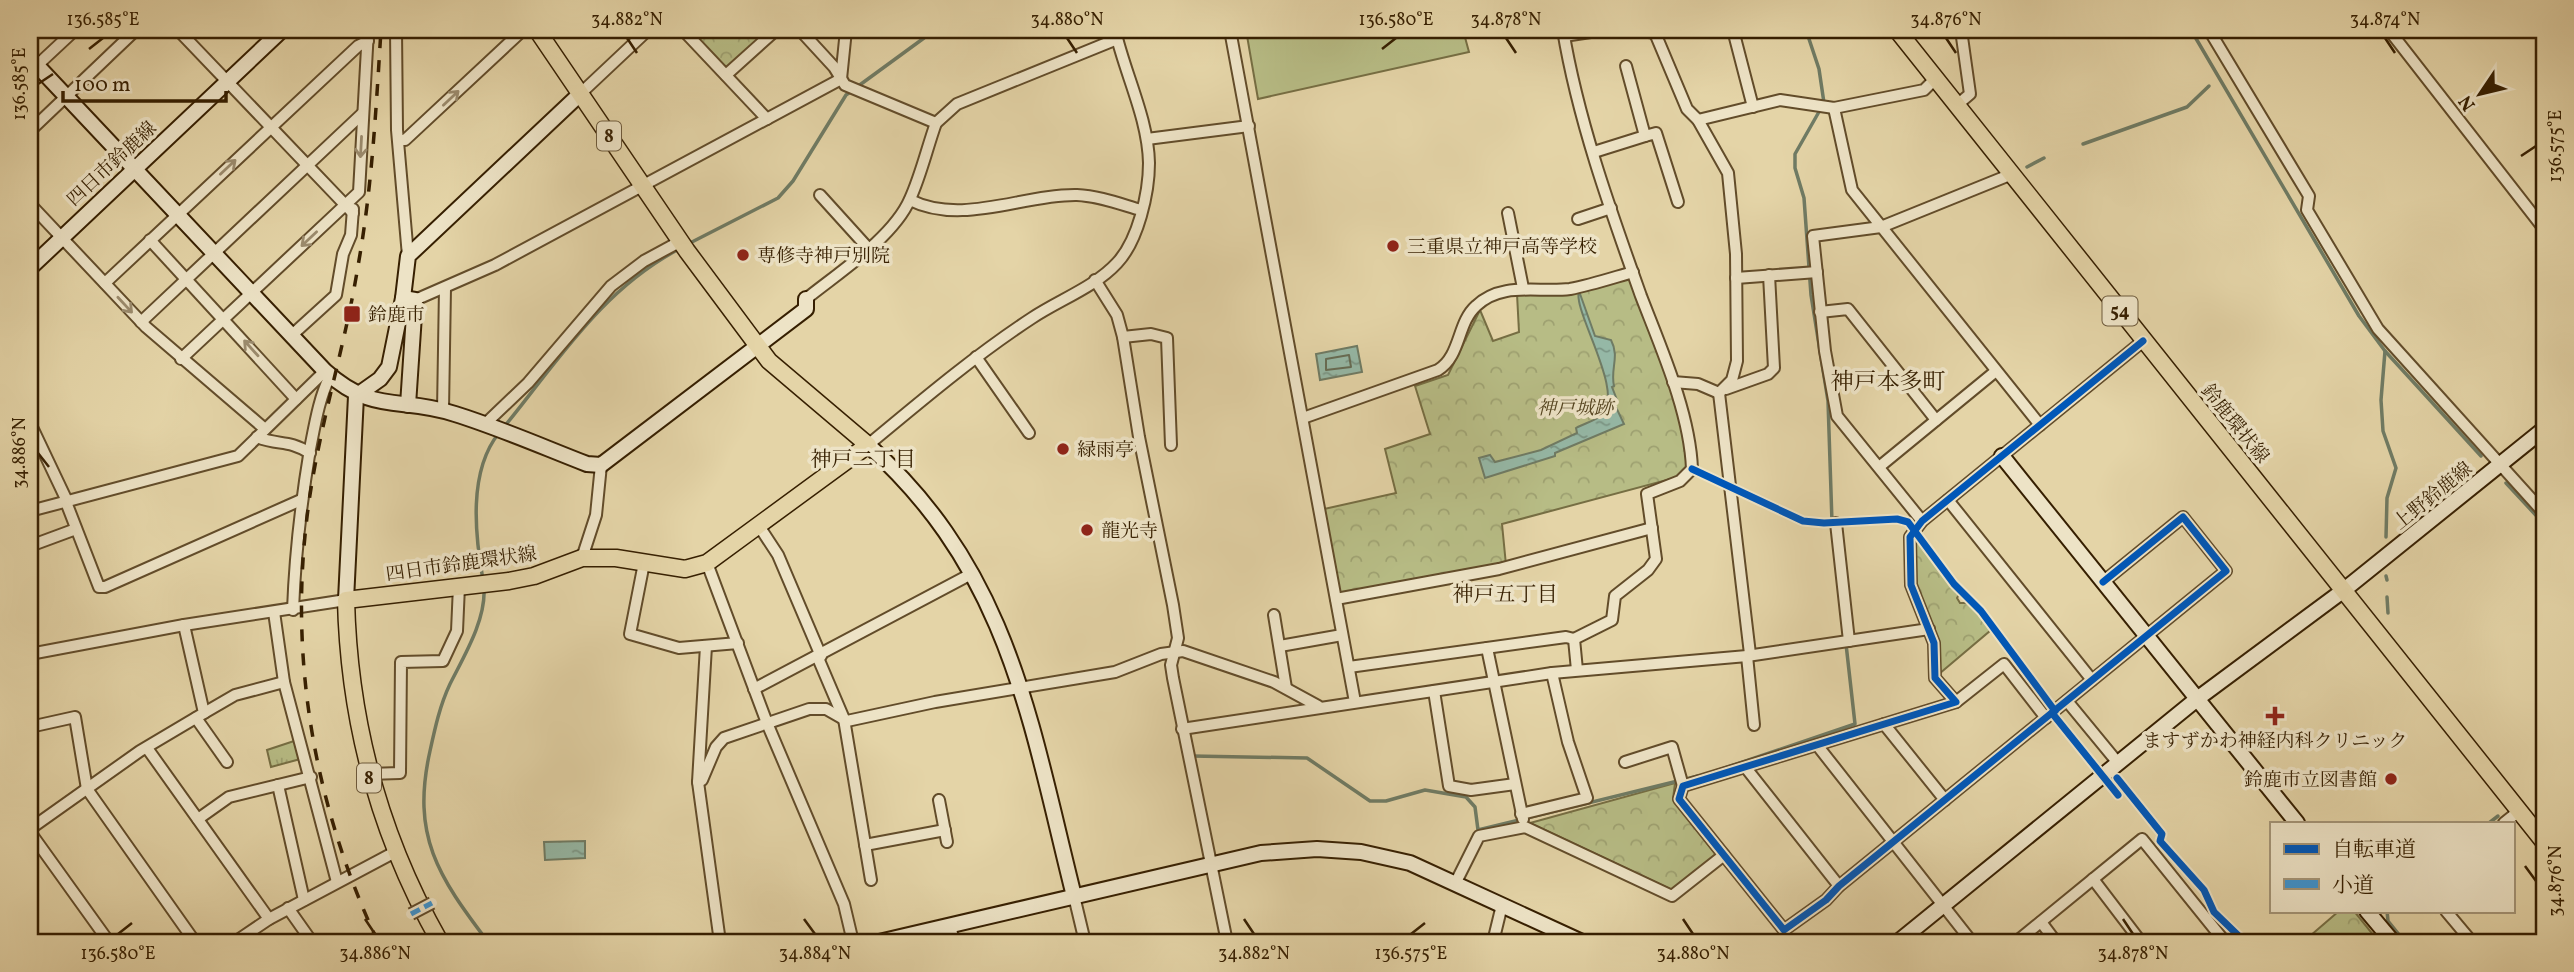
<svg xmlns="http://www.w3.org/2000/svg" width="2574" height="972" font-family="Vollkorn,'Noto Serif JP',serif">
  <defs>
    <pattern id="grass-tufts" width="24" height="20" patternUnits="userSpaceOnUse" patternTransform="scale(1.75)"><rect width="24" height="20" fill="#b7bc85"/><path d="M3 7l-1-3M5 7V3M7 7l1-3M15 17l-1-3M17 17v-4M19 17l1-3" fill="none" stroke="#9ea171"/></pattern>
    <pattern id="park-crowns" width="20" height="18" patternUnits="userSpaceOnUse" patternTransform="scale(1.75)"><rect width="20" height="18" fill="#b7bc85"/><path d="M2 6a3 3 0 1 1 6 0M12 15a3 3 0 1 1 6 0" fill="none" stroke="#9ea171"/></pattern>
    <pattern id="water-ripples" width="26" height="14" patternUnits="userSpaceOnUse" patternTransform="scale(1.75)"><rect width="26" height="14" fill="#95b8a6"/><path d="M2 4q2-2 4 0t4 0M15 11q2-2 4 0t4 0" fill="none" stroke="#7a9585"/></pattern>
  </defs>
  <rect width="100%" height="100%" fill="#e4d4a7"/>
  <filter id="stains"><feTurbulence type="fractalNoise" baseFrequency=".00286" numOctaves="4"/><feColorMatrix values="0 0 0 0 .2 0 0 0 0 .09 0 0 0 0 .02 0 0 0 .5 -.17"/></filter>
  <radialGradient id="worn" r=".72"><stop offset=".6" stop-color="#630" stop-opacity="0"/><stop offset="1" stop-color="#630" stop-opacity=".3"/></radialGradient>
  <path fill="url(#grass-tufts)" stroke="#766e43" stroke-width="2" d="M297,740L304,758L271,767L267,750Z"/>
  <g fill="url(#park-crowns)" stroke="#766e43" stroke-width="2">
    <path d="M690,30H770L729,68L724,66Z"/>
    <path d="M1628,278L1633,280L1669,381L1689,456V466L1682,476L1502,524L1506,565L1345,595L1338,591L1324,509L1396,493L1385,449L1430,434L1415,386L1448,375L1480,310L1493,341L1519,332L1517,294Z"/>
    <path d="M1914,541L1923,546L1960,593L1957,598L1960,603H1970L1991,630L1939,674L1936,642L1914,585Z"/>
    <path d="M1675,783L1673,799L1716,855L1672,890L1530,823Z"/>
    <path d="M2339,911H2354L2379,942H2303Z"/>
  </g>
  <path fill="#b7bc85" stroke="#766e43" stroke-width="2" d="M1246,30H1463L1469,52L1258,99Z"/>
  <g fill="url(#water-ripples)" stroke="#6f7b64" stroke-width="2">
    <path d="M1579,291L1595,336L1611,340C1620,357 1610,369 1614,386L1612,387L1617,400L1614,403L1624,424L1555,453V456L1485,478L1479,458L1490,455L1495,462L1541,450L1577,433L1576,428C1583,424 1594,421 1601,416C1627,394 1572,311 1579,291Z"/>
    <path d="M1357,346L1362,372L1320,380L1316,354Z"/>
    <path d="M585,841V858L545,860L544,842Z"/>
  </g>
  <g fill="none" stroke-linecap="round" stroke-linejoin="round">
    <path stroke="#666c54" stroke-width="2" d="M1349,355L1351,367L1326,370V359Z"/>
    <g stroke="#6f7b64" stroke-width="3.5">
      <path d="M1806,30L1819,69L1824,103L1795,154V168L1804,198L1811,295L1828,401L1832,522"/>
      <path d="M2191,30L2359,316L2385,351L2481,456"/>
      <path d="M2083,144L2187,107L2209,86"/>
      <path d="M2027,167L2044,158"/>
      <path d="M688,244L778,198L793,181L846,95L924,38L930,30"/>
      <path d="M2385,351L2381,400L2383,431L2396,468L2387,498L2386,537"/>
      <path d="M504,427C558,361 603,288 681,248"/>
      <path d="M2506,483L2544,524"/>
      <path d="M2386,576L2387,580"/>
      <path d="M483,580C475,535 468,471 499,433"/>
      <path d="M484,588C486,620 464,656 450,684C440,705 435,728 430,751C411,836 438,876 488,942"/>
      <path d="M2387,597L2388,613"/>
      <path d="M1192,756L1307,758L1370,801H1386L1425,790L1466,797L1475,807L1478,830L1698,776"/>
      <path d="M1716,771L1855,724L1846,644"/>
      <path d="M2489,823L2498,816"/>
      <path d="M2387,911L2388,921L2405,942"/>
    </g>
    <g stroke="#624c2a" stroke-width="14">
      <g id="street">
        <path d="M178,30L353,213"/>
        <path d="M396,30L397,130L408,256"/>
        <path d="M683,30L767,119"/>
        <path d="M800,30L834,67L845,85L936,123"/>
        <path d="M1230,30L1355,702"/>
        <path d="M1563,30C1578,120 1610,209 1641,296C1661,348 1690,413 1692,469L1680,481L1647,494L1656,559L1648,570L1615,596L1612,620L1574,639L1577,670"/>
        <path d="M1637,30L1655,33L1661,30"/>
        <path d="M1733,30L1753,107"/>
        <path d="M2209,30L2309,196L2307,210L2378,329L2544,513"/>
        <path d="M2389,30L2544,229"/>
        <path d="M1655,33L1687,109L1698,120L1728,173L1736,254L1737,361L1732,380L1719,393"/>
        <path d="M1564,36L1604,30"/>
        <path d="M30,72L75,30"/>
        <path d="M726,75L776,30"/>
        <path d="M580,94L648,30"/>
        <path d="M1957,105L1970,94L1961,30"/>
        <path d="M1834,108L1852,190L2040,425"/>
        <path d="M1698,120L1780,100L1834,108L1924,90L1935,79"/>
        <path d="M30,131L136,30"/>
        <path d="M1645,136L1656,133L1678,202"/>
        <path d="M1147,139L1249,126"/>
        <path d="M399,140H405L523,30"/>
        <path d="M1594,152L1645,136L1626,66"/>
        <path d="M820,195L868,248"/>
        <path d="M910,200C962,226 1023,194 1077,195C1099,196 1120,204 1141,210"/>
        <path d="M30,204L146,327L265,429"/>
        <path d="M1508,213L1523,288"/>
        <path d="M1578,219L1611,208"/>
        <path d="M150,240L296,399"/>
        <path d="M1736,278L1817,272"/>
        <path d="M1095,280L1117,315L1123,337L1139,437L1173,605L1178,638L1171,665L1173,678L1227,942"/>
        <path d="M105,283L358,46L368,41"/>
        <path d="M806,299C838,273 893,238 910,199C921,175 927,148 936,123L957,104L1117,39"/>
        <path d="M415,300L495,265L841,79L846,30"/>
        <path d="M1820,312L1848,309L1936,420"/>
        <path d="M141,322L363,113"/>
        <path d="M292,335L336,295L343,254L351,235L353,209"/>
        <path d="M1123,337L1151,334L1167,338L1171,445"/>
        <path d="M976,357L1029,433"/>
        <path d="M181,359L359,192L368,30"/>
        <path d="M1673,382L1698,384L1719,393"/>
        <path d="M1726,389L1768,374L1774,368L1769,275"/>
        <path d="M1719,393L1750,654"/>
        <path d="M443,410L445,288"/>
        <path d="M1303,418L1438,370C1461,356 1457,323 1476,306C1502,281 1538,293 1570,289C1591,285 1612,278 1633,272"/>
        <path d="M30,423L67,501"/>
        <path d="M484,425L528,383L611,286L644,261L681,241"/>
        <path d="M257,437C280,446 287,439 310,453"/>
        <path d="M868,445C921,401 974,356 1032,318C1059,300 1095,287 1117,263C1138,241 1149,193 1149,163C1148,118 1125,74 1115,30"/>
        <path d="M1879,467L1996,371"/>
        <path d="M1948,500L2092,680"/>
        <path d="M66,502L99,587H105L301,500"/>
        <path d="M30,511L238,456L325,371"/>
        <path d="M1922,521L1837,416L1825,351L1813,236L1881,227L2012,174"/>
        <path d="M1836,523L1849,641"/>
        <path d="M759,526L778,555L821,656"/>
        <path d="M30,546L76,529"/>
        <path d="M582,558L596,515L601,465"/>
        <path d="M644,563L630,634L679,648L738,643"/>
        <path d="M707,563L767,723L844,904L853,942"/>
        <path d="M2103,582L2183,517L2226,571L1839,886L1826,900L1784,930L1679,799L1683,786L1956,702L1935,678L1934,643L1911,585L1910,537L1922,521L2143,341"/>
        <path d="M1336,599L1499,569L1652,528"/>
        <path d="M293,610C295,555 301,503 310,449C315,424 319,398 330,376"/>
        <path d="M274,612L284,682L337,882"/>
        <path d="M1274,615L1286,688"/>
        <path d="M706,646L698,782L720,942"/>
        <path d="M1280,646L1342,635"/>
        <path d="M1487,648L1523,819"/>
        <path d="M30,654L184,625L346,600"/>
        <path d="M1747,656L1754,725"/>
        <path d="M818,658L844,719L871,880"/>
        <path d="M1349,667L1566,637L1574,639"/>
        <path d="M754,689L973,573"/>
        <path d="M1434,691L1449,786L1471,790L1515,784"/>
        <path d="M2067,701L2118,763"/>
        <path d="M1956,702L2004,664L2046,718"/>
        <path d="M204,713L235,695L284,682"/>
        <path d="M196,718L227,762"/>
        <path d="M1884,724L1945,800"/>
        <path d="M30,727L75,717L87,789L195,942"/>
        <path d="M1182,729L1552,673L1747,656L1929,629"/>
        <path d="M1817,745L1972,942"/>
        <path d="M147,748L269,919"/>
        <path d="M1625,762L1672,747L1683,786"/>
        <path d="M1746,768L1839,886"/>
        <path d="M368,774L400,773L401,662L443,661L457,631L459,586"/>
        <path d="M698,782L702,780L716,747L724,738L809,709H826L847,721L935,702L1115,672L1161,654L1183,651L1274,682L1318,706"/>
        <path d="M278,785L304,900"/>
        <path d="M939,800L947,842"/>
        <path d="M1521,814L1587,798L1568,742L1552,673"/>
        <path d="M198,819L229,797L311,777"/>
        <path d="M2504,823L2519,811"/>
        <path d="M30,829L140,751L204,713L184,625"/>
        <path d="M30,832L109,942"/>
        <path d="M865,845L945,830"/>
        <path d="M2093,879L2141,942"/>
        <path d="M1456,882L1479,836L1525,827L1672,896L1724,855"/>
        <path d="M1074,896L1085,942"/>
        <path d="M288,908L312,942"/>
        <path d="M2446,911L2472,942"/>
        <path d="M2041,922L2056,942"/>
        <path d="M950,925L954,942"/>
        <path d="M30,933L36,942"/>
        <path d="M235,942L269,919L395,852"/>
        <path d="M1493,942L1502,905"/>
        <path d="M2016,942L2142,839L2225,942"/>
      </g>
    </g>
    <g stroke="#361f01" stroke-width="18">
      <g id="secondary">
        <path d="M30,58L325,371C374,415 400,396 455,414C500,428 543,447 587,464L601,465L806,309V299"/>
        <path d="M30,268L282,30"/>
        <path d="M403,298L408,256L580,94"/>
        <path d="M868,445C1010,572 1030,721 1074,896"/>
        <path d="M2002,456L2297,823"/>
        <path d="M346,600L356,396L380,379L389,367L403,298L415,300L408,405"/>
        <path d="M2367,911L2393,942"/>
        <path d="M879,942L1261,853L1317,849L1361,852L1410,863L1582,942"/>
        <path d="M1898,942L2197,699L2344,590L2544,429"/>
      </g>
    </g>
    <g stroke="#361f01" stroke-width="19">
      <g id="primary">
        <path d="M1897,30L2544,842"/>
        <path d="M440,942C379,835 349,723 346,600L509,581L534,576L582,558H616L685,569L707,563L868,445L769,361L687,251L537,30"/>
      </g>
    </g>
    <use href="#street" stroke="#ede3c6" stroke-width="10"/>
    <use href="#secondary" stroke="#ede3c6" stroke-width="14"/>
    <use href="#primary" stroke="#e4d4a7" stroke-width="16"/>
    <path stroke="#361f01" stroke-width="3.5" stroke-dasharray="12 12" stroke-linecap="butt" d="M378,942C317,812 290,669 306,526C315,438 344,353 358,266C372,188 376,109 381,30"/>
    <g stroke="#624c2a" stroke-width="14" stroke-linecap="butt">
      <path id="street-bridge" d="M411,914L432,903"/>
    </g>
    <use href="#street-bridge" stroke="#ede3c6" stroke-width="10"/>
    <path stroke="#3e94d0" stroke-width="5" stroke-dasharray="10 5" stroke-linecap="butt" d="M411,914L432,903"/>
    <g stroke="#ede3c6" stroke-width="11">
      <g id="cycleway">
        <path d="M1692,469L1803,521L1824,523L1897,519L1908,522L1954,584L1981,611L2055,711"/>
        <path d="M2103,582L2183,517L2226,571L1839,886L1826,900L1784,930L1679,799L1683,786L1956,702L1935,678L1934,643L1911,585L1910,537L1922,521L2143,341"/>
        <path d="M2052,713L2118,795"/>
        <path d="M2117,778L2162,834L2160,841L2204,890L2214,912L2245,942"/>
      </g>
    </g>
    <use href="#cycleway" stroke="#0057b8" stroke-width="7"/>
  </g>
  <defs><path id="oneway-shaft" d="M-6 0H5M1.5-3L5.5 0L1.5 3" fill="none" stroke-width="1.6" stroke-linecap="round" stroke-linejoin="round" transform="scale(1.75)"/></defs>
  <g stroke="#9b8b6d">
    <use href="#oneway-shaft" transform="translate(451 98) rotate(-43)"/>
    <use href="#oneway-shaft" transform="translate(361 147) rotate(93)"/>
    <use href="#oneway-shaft" transform="translate(228 167) rotate(-43)"/>
    <use href="#oneway-shaft" transform="translate(309 239) rotate(137)"/>
    <use href="#oneway-shaft" transform="translate(125 305) rotate(47)"/>
    <use href="#oneway-shaft" transform="translate(251 348) rotate(-132)"/>
  </g>
  <path fill="none" stroke="#361f01" stroke-width="2.5" d="M627,38L637,53M1067,38L1077,53M1506,38L1516,53M1946,38L1956,53M2385,38L2395,53M89,49L103,38M1382,49L1396,38M38,84L53,74M2521,156L2536,146M38,453L49,467M2525,866L2536,881M365,919L375,934M804,919L815,934M1244,919L1254,934M1683,919L1693,934M2123,919L2133,934M118,934L132,923M1411,934L1425,923"/>
  <g fill="#8f2418" stroke="#ede3c6" stroke-width="2.5">
    <circle cx="1393" cy="246" r="7"/>
    <circle cx="743" cy="255" r="7"/>
    <rect x="343" y="305" width="18" height="18" rx="3.5"/>
    <circle cx="1063" cy="449" r="7"/>
    <circle cx="1087" cy="530" r="7"/>
    <path d="M2271.5 705.5h7v7h7v7h-7v7h-7v-7h-7v-7h7z"/>
    <circle cx="2391" cy="779" r="7"/>
  </g>
  <g text-anchor="middle" stroke-width="7" stroke-linejoin="round" paint-order="stroke">
    <g fill="#ede3c6" stroke="#6d5a3c" stroke-width="2">
      <rect x="597" y="121.5" width="24" height="29" rx="5"/>
      <rect x="2102.5" y="296.5" width="35" height="29" rx="5"/>
      <rect x="357" y="763.5" width="24" height="29" rx="5"/>
    </g>
    <g font-size="18" font-weight="bold" fill="#361f01">
      <text x="609" y="142">8</text>
      <text x="2120" y="317">54</text>
      <text x="369" y="784">8</text>
    </g>
    <g font-size="19" fill="#361f01" stroke="#ede3c6">
      <text transform="translate(111 163) rotate(-43)" y="7">四日市鈴鹿線</text>
      <text transform="translate(2236 423) rotate(51)" y="7">鈴鹿環状線</text>
      <text transform="translate(2432 495) rotate(-39)" y="7">上野鈴鹿線</text>
      <text transform="translate(461 563) rotate(-8)" y="7">四日市鈴鹿環状線</text>
    </g>
    <g font-size="19" fill="#361f01" stroke="#ede3c6" text-anchor="start">
      <text x="1407" y="253">三重県立神戸高等学校</text>
      <text x="757" y="262">専修寺神戸別院</text>
      <text x="368" y="321">鈴鹿市</text>
      <text x="1077" y="456">緑雨亭</text>
      <text x="1101" y="537">龍光寺</text>
      <text x="2275" y="747" text-anchor="middle">ますずかわ神経内科クリニック</text>
      <text x="2377" y="786" text-anchor="end">鈴鹿市立図書館</text>
    </g>
    <g font-size="19" font-style="italic" fill="#564622" stroke="#ede3c6">
      <text x="1575" y="414">神戸城跡</text>
    </g>
    <g font-size="21" fill="#361f01" stroke="#ede3c6">
      <text x="863" y="466">神戸二丁目</text>
      <text x="1505" y="601">神戸五丁目</text>
    </g>
    <g font-size="23" fill="#361f01" stroke="#ede3c6">
      <text x="1888" y="389">神戸本多町</text>
    </g>
  </g>
  <rect width="2574" height="972" fill="none" stroke="#e4d4a7" stroke-width="77"/>
  <rect x="2270" y="822" width="245" height="91" fill="#ede3c6" stroke="#a49577" stroke-width="2"/>
  <rect x="2284" y="844" width="35" height="10" fill="#0057b8" stroke="#a49577" stroke-width="2"/>
  <text x="2332" y="856" font-size="21" fill="#361f01">自転車道</text>
  <rect x="2284" y="879" width="35" height="10" fill="#3e94d0" stroke="#a49577" stroke-width="2"/>
  <text x="2332" y="892" font-size="21" fill="#361f01">小道</text>
  <g transform="translate(2480 94) rotate(235)" stroke="#ede3c6" stroke-width="5" paint-order="stroke">
  <path d="M0-5L12 26L0 18L-12 26Z" fill="#361f01"/>
  <text y="-10" font-size="19" font-weight="bold" text-anchor="middle" fill="#361f01">N</text>
  </g>
  <path d="M63 91v10h163v-10" fill="none" stroke="#361f01" stroke-width="3.5"/>
  <text x="74" y="91" font-size="21" fill="#361f01" stroke="#ede3c6" stroke-width="5" paint-order="stroke">100 m</text>
  <rect x="38" y="38" width="2498" height="896" fill="none" stroke="#361f01" stroke-width="2.5"/>
  <g font-size="18" text-anchor="middle" fill="#361f01">
    <text x="103" y="25">136.585°E</text>
    <text x="627" y="25">34.882°N</text>
    <text x="1067" y="25">34.880°N</text>
    <text x="1396" y="25">136.580°E</text>
    <text x="1506" y="25">34.878°N</text>
    <text x="1946" y="25">34.876°N</text>
    <text x="2385" y="25">34.874°N</text>
    <text transform="translate(19 84) rotate(-90)" y="6">136.585°E</text>
    <text transform="translate(2555 146) rotate(-90)" y="6">136.575°E</text>
    <text transform="translate(19 453) rotate(-90)" y="6">34.886°N</text>
    <text transform="translate(2555 881) rotate(-90)" y="6">34.876°N</text>
    <text x="118" y="959">136.580°E</text>
    <text x="375" y="959">34.886°N</text>
    <text x="815" y="959">34.884°N</text>
    <text x="1254" y="959">34.882°N</text>
    <text x="1411" y="959">136.575°E</text>
    <text x="1693" y="959">34.880°N</text>
    <text x="2133" y="959">34.878°N</text>
  </g>
  <rect width="100%" height="100%" filter="url(#stains)"/>
  <rect width="100%" height="100%" fill="url(#worn)"/>
</svg>
